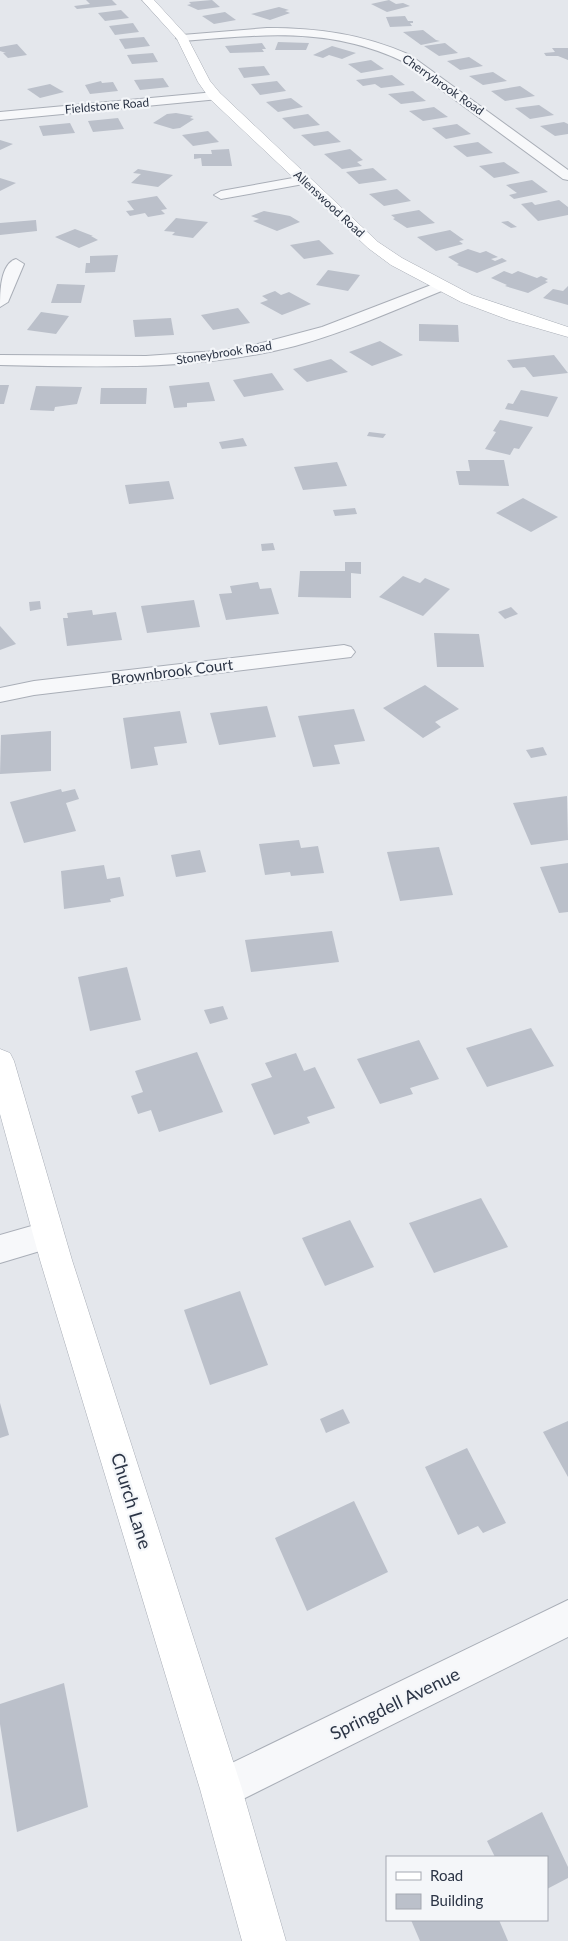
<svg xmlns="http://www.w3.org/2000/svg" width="568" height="1941" font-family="Lato,sans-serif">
  <rect width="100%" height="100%" fill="#e4e7ec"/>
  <g fill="#bbc0ca">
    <path d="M86,0H112L117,5L77,9L74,6L90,4Z"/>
    <path d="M212,0L220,7L198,10L187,5L191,4L189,2Z"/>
    <path d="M389,0L396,4L403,3L410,6L387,12L371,4Z"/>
    <path d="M279,7L289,10L285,11L290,13L270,20L251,14Z"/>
    <path d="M121,10L129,18L105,21L98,13Z"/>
    <path d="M225,12L236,20L214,24L202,16Z"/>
    <path d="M405,16L408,21H413V23H410L412,26L390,27L386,17Z"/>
    <path d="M133,23L139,32L115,35L109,26Z"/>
    <path d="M423,30L436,40L440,41L421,45L403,32Z"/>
    <path d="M144,37L150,46L125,49L119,39Z"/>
    <path d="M278,42L309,43L306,50H275Z"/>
    <path d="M262,43L266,49H262L264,52L230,53L225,46Z"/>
    <path d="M445,43L458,53L439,56L424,46Z"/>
    <path d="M17,44L27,55L8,58L3,53H6L0,51V47Z"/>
    <path d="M332,46L356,53L342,59L329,55L323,58L313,55Z"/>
    <path d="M552,48H568V60L558,56H546L544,53L555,52Z"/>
    <path d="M153,53L158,62L132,64L127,55Z"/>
    <path d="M469,57L483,66L460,70L447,61Z"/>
    <path d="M371,60L384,69L361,73L348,64Z"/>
    <path d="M264,66L270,75L244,78L238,68Z"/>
    <path d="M493,72L507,81L483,85L469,76Z"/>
    <path d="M392,75L405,85L381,88L375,84L363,86L356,80Z"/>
    <path d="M163,78L169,87L140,90L134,80Z"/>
    <path d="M101,81L102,83L113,82L118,91L90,94L85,85Z"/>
    <path d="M277,81L286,91L260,95L251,84Z"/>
    <path d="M50,84L64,92L40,98L27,89Z"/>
    <path d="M520,86L535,96L505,101L491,91Z"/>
    <path d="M413,91L426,101L401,104L388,94Z"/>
    <path d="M291,98L303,107L278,112L266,102Z"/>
    <path d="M539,105L554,115L530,119L515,108Z"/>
    <path d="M434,107L448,117L423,121L409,111Z"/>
    <path d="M176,113L193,116L190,118L194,119L180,128L173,129L153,123L167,114Z"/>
    <path d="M308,114L320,125L294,129L282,118Z"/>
    <path d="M118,118L124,129L93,132L88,121Z"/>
    <path d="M564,122L568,124V134L555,136L540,126Z"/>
    <path d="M70,123L75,133L43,136L39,126Z"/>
    <path d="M457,124L471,134L446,139L432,128Z"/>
    <path d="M208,131L219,142L193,146L182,135Z"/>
    <path d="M328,131L341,142L314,146L301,135Z"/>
    <path d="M0,140L13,144L0,150Z"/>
    <path d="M478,142L493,153L467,157L453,146Z"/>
    <path d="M229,149L232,166H202L201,158L194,159V154H212L211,150Z"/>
    <path d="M350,149L363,160L357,162L362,166L342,169L324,154Z"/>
    <path d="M504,162L520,173L494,178L479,166Z"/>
    <path d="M373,168L387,180L359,184L346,172Z"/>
    <path d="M138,169L173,175L158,187L131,183L141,174L133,173Z"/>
    <path d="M0,178L16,183L0,191Z"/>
    <path d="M532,180L548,192L514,199L509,195L517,193L506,185Z"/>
    <path d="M397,189L411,201L384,206L369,194Z"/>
    <path d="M157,196L167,209L161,210L165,214L148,217L145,213L130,216L126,211L134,210L127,201Z"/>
    <path d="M559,200L568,207V215L538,221L521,204L532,202L535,205Z"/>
    <path d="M419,210L435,223L407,228L393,219L395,218L391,215Z"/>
    <path d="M264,211L290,216L300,222L277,231L253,221L259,219L251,216Z"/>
    <path d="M176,218L208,222L193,238L172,235L175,232L164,231Z"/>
    <path d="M36,220L37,231L0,235V223Z"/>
    <path d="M508,221L517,227L511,228L501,222Z"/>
    <path d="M75,229L93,236H91L98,240L79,248L55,237Z"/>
    <path d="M450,230L464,240L459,241L463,244L436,251L417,237Z"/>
    <path d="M319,240L334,254L304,259L290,245Z"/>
    <path d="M468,249L480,253L486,251L498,257L491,259L495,261L502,258L507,261L477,273L457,265L459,264L448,257Z"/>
    <path d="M118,255L115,272L85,273L86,263H90V256Z"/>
    <path d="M328,270L360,275L348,291L316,285Z"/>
    <path d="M504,271L512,274L518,271L537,278L541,276L548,279L545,281L548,282L528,293L505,286L507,285L491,278Z"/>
    <path d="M57,284L85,285L81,303H51Z"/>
    <path d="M568,286V305L543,298L553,289L563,291Z"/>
    <path d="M275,291L281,295L289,292L311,304L282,315L260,303L268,300L262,296Z"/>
    <path d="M238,308L250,323L213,330L201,315Z"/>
    <path d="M41,312L69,316L56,334L27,330Z"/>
    <path d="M171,318L174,335L135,337L133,320Z"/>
    <path d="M419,324L458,325L459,342L419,341Z"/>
    <path d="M380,341L403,355L372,366L349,352Z"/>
    <path d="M554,355L568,373L533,377L525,367L513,368L507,360Z"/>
    <path d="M331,359L348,372L307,382L293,369Z"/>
    <path d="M272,373L284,390L244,397L233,380Z"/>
    <path d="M209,382L215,401L187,403V407L174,408L169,386Z"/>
    <path d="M0,385H9L4,404H0Z"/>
    <path d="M36,386L82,387L77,404L55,407L54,411L30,410Z"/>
    <path d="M101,388H147L146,404H100Z"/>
    <path d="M521,390L558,397L548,417L505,409L508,403L513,404Z"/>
    <path d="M500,420L533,427L519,449L514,448L510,455L485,449L496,432L493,431Z"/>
    <path d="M369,432L386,434L383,438L367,436Z"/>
    <path d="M243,438L247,446L222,449L219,442Z"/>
    <path d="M468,460H504L509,486L459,485L456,471H470Z"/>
    <path d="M337,462L347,486L303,490L294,467Z"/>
    <path d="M169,481L174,499L129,504L125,485Z"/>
    <path d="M523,498L558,517L531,532L496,513Z"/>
    <path d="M355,508L357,514L335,516L333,510Z"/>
    <path d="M273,543L275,550L262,551L261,544Z"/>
    <path d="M345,562H361V574L351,573V598L298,597L300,571H345Z"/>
    <path d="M403,576L420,583L425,578L450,589L423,616L379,597Z"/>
    <path d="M258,582L260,589L271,588L279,614L226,620L219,594L232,593L230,586Z"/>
    <path d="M194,600L200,627L147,633L141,606Z"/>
    <path d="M40,601L41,609L30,611L29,602Z"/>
    <path d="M511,607L518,614L505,619L498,612Z"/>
    <path d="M92,610L93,615L116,612L122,640L67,646L63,618H68L67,613Z"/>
    <path d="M0,626L16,644L0,650Z"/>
    <path d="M434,633L479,634L484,667H437Z"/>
    <path d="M425,685L459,709L435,722L441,727L423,738L383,708Z"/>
    <path d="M267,706L276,737L219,745L210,713Z"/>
    <path d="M354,709L365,741L334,745L340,764L313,767L298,716Z"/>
    <path d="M180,711L187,743L154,747L158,765L131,769L123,718Z"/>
    <path d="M51,731V771L0,774L1,735Z"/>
    <path d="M543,747L547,755L531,758L526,750Z"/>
    <path d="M61,789L62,792L75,789L79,799L66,803L76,831L24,843L10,802Z"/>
    <path d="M567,796L568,840L531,845L513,803Z"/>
    <path d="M299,840L301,848L318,846L324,873L291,876L290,872L265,875L259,844Z"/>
    <path d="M439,847L453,895L400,901L387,852Z"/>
    <path d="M200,850L206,872L176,877L171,855Z"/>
    <path d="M568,863V912L559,913L540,867Z"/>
    <path d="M104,865L107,879L120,877L124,896L110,899L111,902L64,909L61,871Z"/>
    <path d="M332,931L339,962L251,972L245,940Z"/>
    <path d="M127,967L141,1020L90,1031L78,977Z"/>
    <path d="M223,1006L228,1019L210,1024L204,1010Z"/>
    <path d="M531,1028L554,1066L487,1087L466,1048Z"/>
    <path d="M419,1040L439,1079L410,1088L413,1094L380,1104L357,1059Z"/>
    <path d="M197,1052L223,1112L159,1132L151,1110L138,1114L131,1096L143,1092L135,1071Z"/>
    <path d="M296,1053L304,1071L315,1067L335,1108L307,1117L310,1123L274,1135L251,1084L272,1077L265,1063Z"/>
    <path d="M481,1198L508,1247L434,1273L409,1223Z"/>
    <path d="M350,1220L374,1267L325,1286L302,1238Z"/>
    <path d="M240,1291L268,1365L210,1385L184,1310Z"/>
    <path d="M0,1403L9,1435L0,1438Z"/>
    <path d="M343,1409L350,1423L326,1433L320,1419Z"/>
    <path d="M568,1421V1477L543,1432Z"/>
    <path d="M467,1448L506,1523L483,1533L478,1526L458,1535L425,1467Z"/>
    <path d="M354,1501L388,1572L307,1611L275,1538Z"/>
    <path d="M64,1683L88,1807L17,1832L0,1724V1704Z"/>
    <path d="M542,1812L568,1867V1878L547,1889V1857H495L487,1841Z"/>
    <path d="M411,1920H499L508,1941H420Z"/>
  </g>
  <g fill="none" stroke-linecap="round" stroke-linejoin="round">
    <g stroke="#a9aeb7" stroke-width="2">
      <g id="street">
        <path d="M267,28C319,28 363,34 410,55L568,170V180L563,179L402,61C327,26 261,35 182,41L176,38L182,35Z"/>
        <path d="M215,92L219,93L221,96L219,99L0,120V112Z"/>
        <path d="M304,176L311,180L309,183L221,199L214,195L221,191Z"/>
        <path d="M16,259L24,264L8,302L0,307C0,293 0,264 16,259Z"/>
        <path d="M439,282L444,284L447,287L444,290C395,310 346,332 295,346C198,371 99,367 0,365V355L146,356L218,351L254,345L322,327Z"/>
        <path d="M344,645L351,647L355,652L351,657L34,695L0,702V688L34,681Z"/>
        <path d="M49,1221L60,1225L64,1235L60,1245L0,1263V1235Z"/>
        <path d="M568,1600V1637L235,1803L221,1809L207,1803L201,1789L207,1775Z"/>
      </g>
    </g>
    <g stroke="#a9aeb7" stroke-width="1">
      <g id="secondary">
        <path d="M142,0H154L186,35L210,81L220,93L378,242L402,258L472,295L568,327V337L509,320L461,302L391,265L368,248L210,99L198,82L177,39Z"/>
        <path d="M0,1049L10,1053L14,1061L72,1260L242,1789L286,1941H242L200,1789L40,1260L0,1114Z"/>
      </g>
    </g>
    <use href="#street" fill="#f7f8fa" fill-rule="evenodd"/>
    <use href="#secondary" fill="#fff" fill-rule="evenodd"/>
  </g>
  <g text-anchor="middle" stroke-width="4.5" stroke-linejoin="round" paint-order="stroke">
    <g font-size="12" fill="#2b3445" stroke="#f4f6f9">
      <text transform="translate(443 85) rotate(35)" y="4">Cherrybrook Road</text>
      <text transform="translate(107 106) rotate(-5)" y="4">Fieldstone Road</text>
      <text transform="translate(329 204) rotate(43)" y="4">Allenswood Road</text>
      <text transform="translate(224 353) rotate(-9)" y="4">Stoneybrook Road</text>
    </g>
    <g font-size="15" fill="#2b3445" stroke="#f4f6f9">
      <text transform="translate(172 672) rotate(-7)" y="5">Brownbrook Court</text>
    </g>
    <g font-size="18" fill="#2b3445" stroke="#f4f6f9">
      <text transform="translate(131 1501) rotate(73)" y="6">Church Lane</text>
      <text transform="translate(395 1704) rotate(-26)" y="6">Springdell Avenue</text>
    </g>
  </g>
  <rect x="386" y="1856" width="162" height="65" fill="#f4f6f9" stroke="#a4a8b1"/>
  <rect x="396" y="1872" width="25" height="8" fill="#ffffff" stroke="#a4a8b1"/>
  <text x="430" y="1881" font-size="15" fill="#2b3445">Road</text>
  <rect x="396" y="1894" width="25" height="15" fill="#bbc0ca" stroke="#a4a8b1"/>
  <text x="430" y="1906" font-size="15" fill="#2b3445">Building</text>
</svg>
